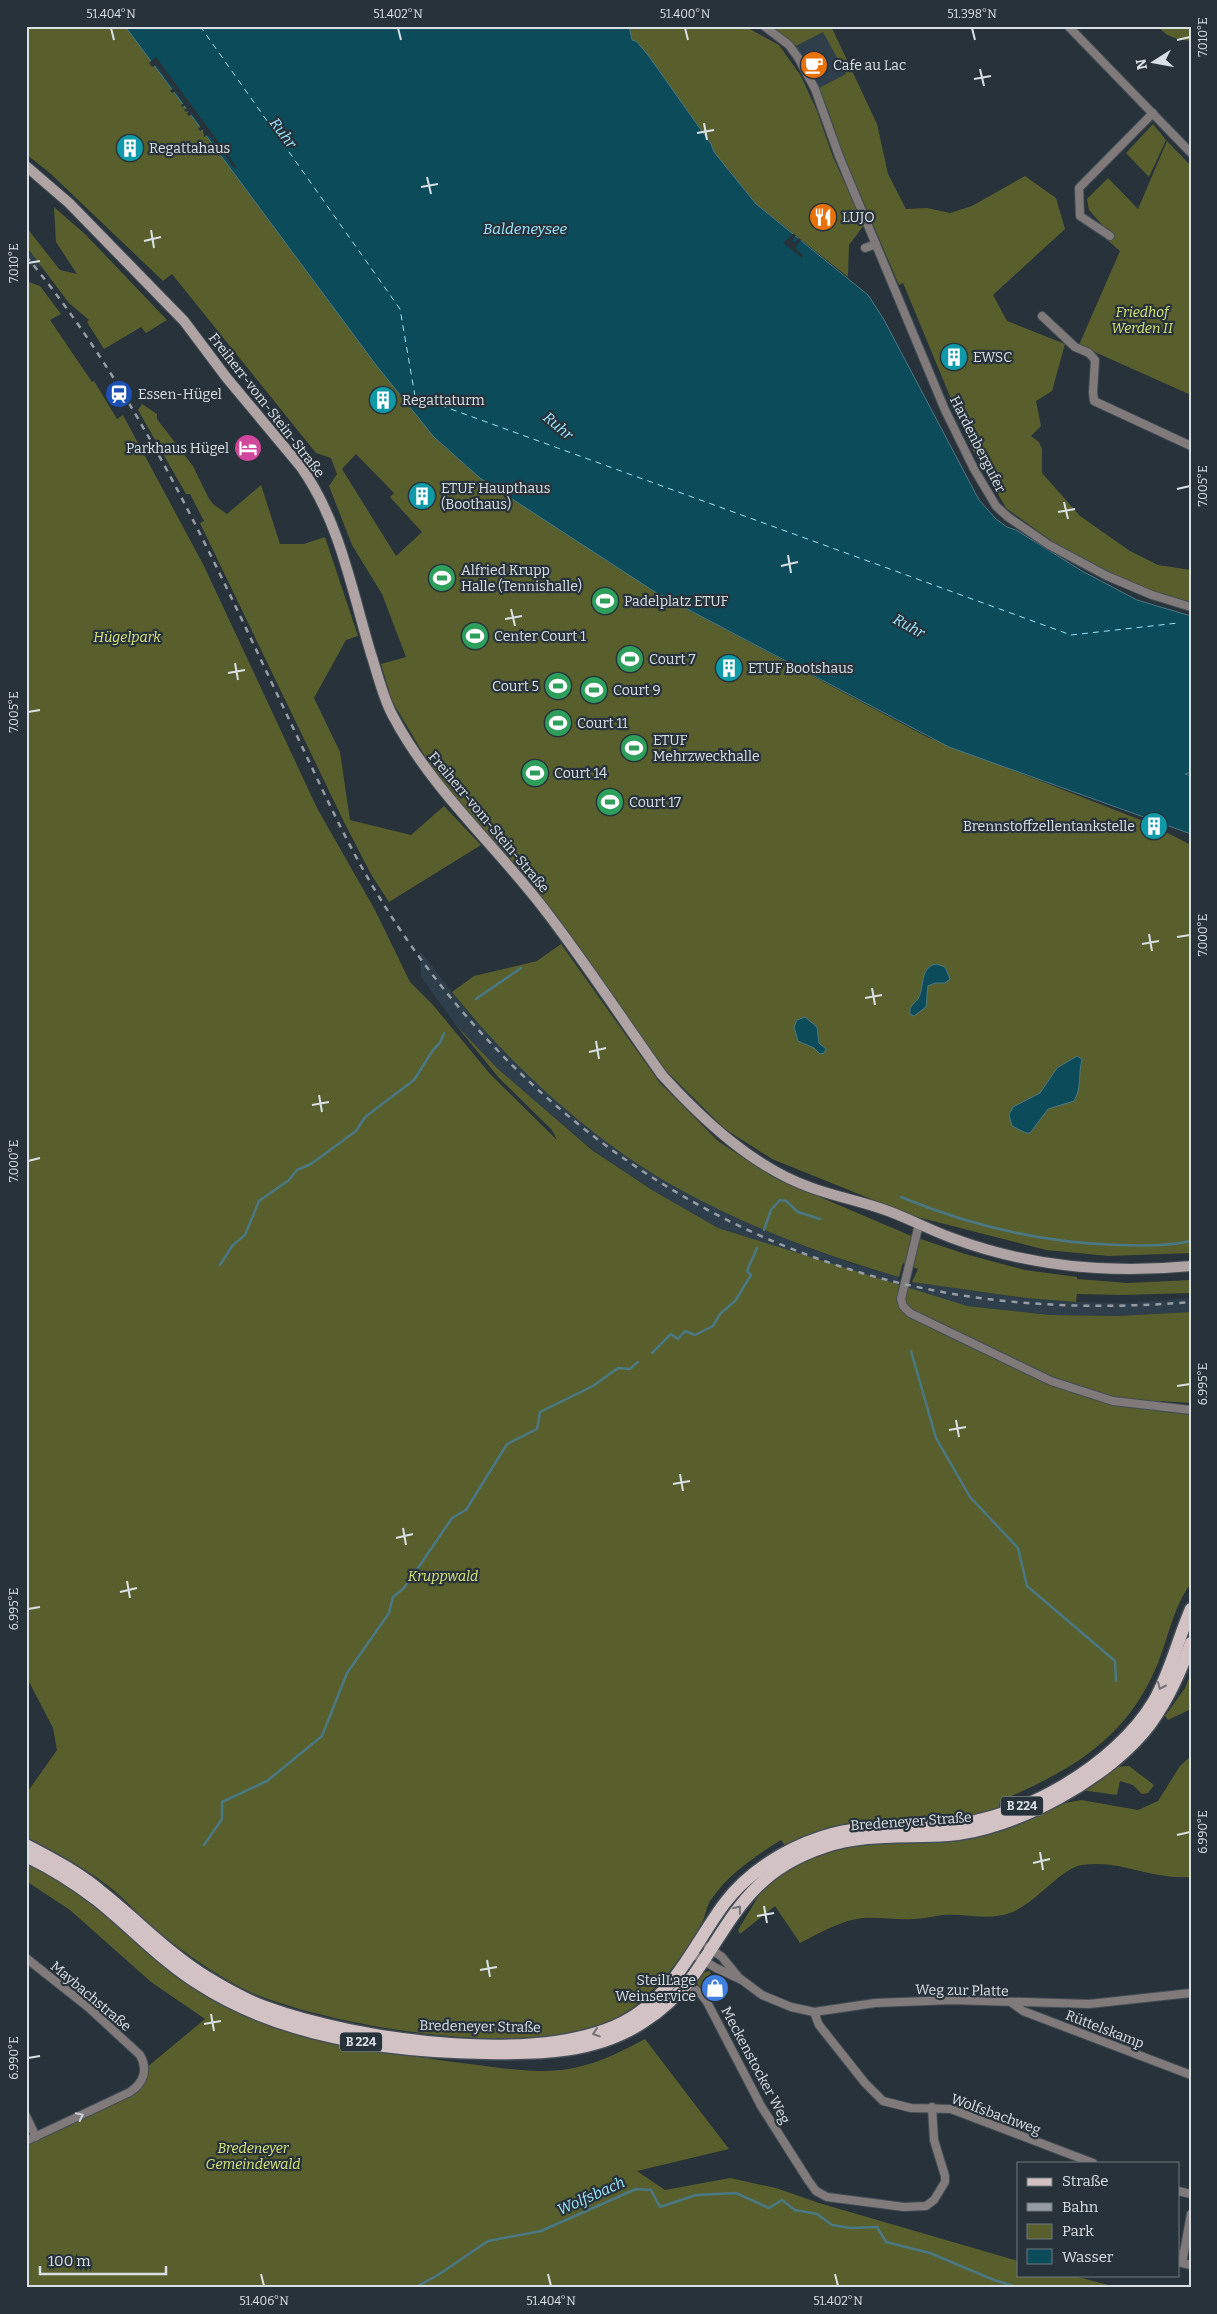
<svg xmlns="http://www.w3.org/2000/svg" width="1217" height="2314" font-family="Bitter,serif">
  <rect width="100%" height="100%" fill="#28323b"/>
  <g fill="#2e3e4b">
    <path d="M823,31L846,74L819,88L796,46Z"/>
    <path d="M26,246L43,268L26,265Z"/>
    <path d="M420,951L475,1021L798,1244L851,1263L899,1277L896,1290L718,1228L652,1190L593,1150L497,1068L455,1024L421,977Z"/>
    <path d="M912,1282L1026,1298L1076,1302L1127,1303L1191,1298V1312L1118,1316L1050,1315L967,1306L909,1294Z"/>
  </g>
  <g fill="#585f2c" fill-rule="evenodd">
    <path d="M26,26H125L376,365L434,437L480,478L655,592L927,737L1146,822L1191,845V1253L1109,1256L1046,1250L913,1216L772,1159L725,1129L661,1066L435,773L392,701L381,664L406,657L382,594L352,545L329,486L337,474L331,458L316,453L172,274L163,281L51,174L26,154ZM356,454L394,493L390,497L422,532L396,556L342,469Z"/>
    <path d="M629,26H744L779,45L801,76L817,111L833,157L864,225L849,245L848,277L756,204L714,152L711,144L648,55L636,41H632Z"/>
    <path d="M771,26H831L877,124L888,174L906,209L927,208L950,213L972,206L1025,176L1056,198L1065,229L993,295L1007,321L1065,344L1052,391L1036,401L1041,426L1031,436L1039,442L1042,449V473L1080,516L1130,551L1158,565L1191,570V602L1154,592L1107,573L1053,542L1006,508L971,447L903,283L899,285L843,154L828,110L819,88L846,74L823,32L796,46Z"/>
    <path d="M1158,26H1191V41C1177,39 1167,38 1158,26Z"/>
    <path d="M1153,124L1166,140L1149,177L1126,153Z"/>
    <path d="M1167,141L1191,166V395L1079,345L1120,251L1106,239L1110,234L1089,210L1087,199L1108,178L1138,209Z"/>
    <path d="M54,207L86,235L167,320L146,333L141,327L104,349L87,322L89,320L69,303L26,246V227L60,270L77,274L56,242Z"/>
    <path d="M26,281L40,286L61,314L50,320L92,382L94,381L117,419L123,415L204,566L317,808L375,910L410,982L433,1005L490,1074L557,1140L552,1130L499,1078L455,1024L497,1068L592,1150L652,1190L718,1228L967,1306L1050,1315L1118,1316L1191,1312V1403L1160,1401L1159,1411L1191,1415V1583C1173,1608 1169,1635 1158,1663C1127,1739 1072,1770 1000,1801L999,1810L970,1818L942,1821L850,1824L822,1831L786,1847L781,1840C754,1857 728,1874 710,1901C707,1906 706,1912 704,1918C689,1950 657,1991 628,2011C551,2064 351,2029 268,1999C247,1992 226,1980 208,1968C188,1955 168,1940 150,1925C136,1912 123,1897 107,1885C82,1866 54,1851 26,1837V1794L57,1750L53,1728L26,1676Z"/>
    <path d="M142,404L157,414V419L193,466L208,497L213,504L227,514L261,485L280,544H304L325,537L358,636L346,640L314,698L340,752L350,820L411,835L444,806L481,845L389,902L372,876L344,822L200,523L204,521L190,494H186L138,410Z"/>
    <path d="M561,944L660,1083L718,1141L773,1177L909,1235L965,1254L1025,1270L1077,1277V1279L1128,1283L1191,1280V1293L1122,1295L1077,1294L1076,1302L1026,1298L912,1282L918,1269L903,1263L899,1277C824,1255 748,1227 679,1189C594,1142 512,1067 452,992L474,976L537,961Z"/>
    <path d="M1191,1673V1709L1168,1720L1165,1716L1185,1688Z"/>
    <path d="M1191,1756L1190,1877C1152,1880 1120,1859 1082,1865C1061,1868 1034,1905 1010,1913C988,1921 965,1913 943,1915C933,1916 923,1919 913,1919C896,1920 880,1917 863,1918C842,1920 819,1933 800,1943L775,1906L740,1934L738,1930L764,1887L785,1872L816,1853L873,1842L946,1841L975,1838L1023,1823L1065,1803L1081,1800L1138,1810L1158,1801L1180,1766Z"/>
    <path d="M1129,1766L1154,1785L1148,1793L1142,1794L1133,1785L1120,1781L1117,1795L1081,1790L1112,1767Z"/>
    <path d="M26,1862C99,1900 158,1959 226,2005C254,2024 289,2030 322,2038C371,2050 420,2058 470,2064C501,2068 530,2073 561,2070C593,2066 617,2054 645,2039L729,2149L637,2171L665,2190L730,2178L776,2188L819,2203L1018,2261V2275H1071L1119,2288H26V2144L131,2093L146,2068L205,2019L151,1982L70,1910L26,1881Z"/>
    <path d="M709,1971L711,1973L701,1989L696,1982L702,1973Z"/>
  </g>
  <g fill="#0c4b5a" stroke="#4a7884">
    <path d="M125,26H629L632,40L636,41L648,55L711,144L714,152L756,204L868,295L883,318L979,500L996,519L1007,527L1016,530L1082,571L1137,600L1191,616V772L1185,774L1191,776V834L949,747L655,592L480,478L434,437L376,365Z"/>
    <path d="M936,964L945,967L950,979L945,983H935L928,986L926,1007L914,1016L910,1014V1009C912,1004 915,1003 918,999C925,987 919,968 936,964Z"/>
    <path d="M805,1017L817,1027L819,1043L826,1049L824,1053L820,1054L814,1048L798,1041L794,1027L797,1020Z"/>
    <path d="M1077,1056L1082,1059C1078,1074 1082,1087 1074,1101L1048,1109L1030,1133H1026L1012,1126L1009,1115L1013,1107L1040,1093L1057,1068Z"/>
  </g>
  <g fill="#28323b">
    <path d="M156,57L237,167L235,169L223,153L218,156L217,154L221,150L218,147L214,150L212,148L216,144L210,137L207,135L204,137L203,129L200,131L198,129L201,126L192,114L189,116L187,114L189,110L186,112L184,110L187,108L186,105L182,107L181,105L184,103L175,91L172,93L170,91L173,88L156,65L152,67L149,63Z"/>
    <path d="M793,234L796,235L792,241L795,243L798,238L801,240L795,248L803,255L802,258L783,243Z"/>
  </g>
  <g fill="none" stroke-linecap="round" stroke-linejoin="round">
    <g stroke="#4a7884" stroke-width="2.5">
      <path d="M476,999L521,968"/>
      <path d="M901,1197C971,1226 1044,1243 1119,1245C1142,1246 1168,1246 1191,1241"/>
      <path d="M764,1230L771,1210L780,1200L786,1201L798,1212L820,1219"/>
      <path d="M220,1265L232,1246L245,1235L259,1201L289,1180L297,1170L311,1164L356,1131L365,1117L414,1080L433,1050L440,1043L444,1033"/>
      <path d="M911,1351L936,1438L970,1497L1018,1548L1027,1586L1115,1661L1116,1681"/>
      <path d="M652,1353L671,1334L678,1339L685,1331L695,1335L713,1326L720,1314L735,1301L751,1275L747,1271L757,1248"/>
      <path d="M204,1845L222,1819V1802L267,1781L322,1736L347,1673L389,1613L393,1597L403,1589L416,1571L452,1518L466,1510L507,1444L537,1429L540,1412L593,1386L618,1368L630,1369L638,1362"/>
      <path d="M414,2288L438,2275L488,2241L541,2231L636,2189L651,2190L660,2207L696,2195L736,2193L769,2208L782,2200L795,2210L817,2214L832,2225L851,2228L877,2227L886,2242L930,2253L994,2280L1020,2288"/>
    </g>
    <path stroke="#99e7fe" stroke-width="1" stroke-dasharray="6 5" stroke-linecap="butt" d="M200,26L400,309L415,396L1071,635L1178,623"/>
    <g stroke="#444e56" stroke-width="10">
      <g id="minor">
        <path d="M764,26L789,45L799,59L815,89L839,156L945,410L974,469L996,506L1008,517L1049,545L1107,576L1152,595L1191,607"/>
        <path d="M1068,26L1191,153"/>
        <path d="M1110,236L1080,216L1079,188L1153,113"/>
        <path d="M865,248L876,244"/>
        <path d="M1042,316L1075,347L1089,353L1095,360L1093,392L1094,401L1191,446"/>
        <path d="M919,1224L901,1299L903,1306L910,1313L1051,1381L1113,1401L1191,1410"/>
        <path d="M708,1947L722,1957L740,1979"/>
        <path d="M693,1954L716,1968L742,1980L762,1995L791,2007L814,2012L875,2003L952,2000L1089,2004L1191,1993"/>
        <path d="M26,1958L88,2007L140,2055C148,2069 144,2083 130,2092L26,2141"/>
        <path d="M678,1976L701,1994L707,2002L761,2106L808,2180L816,2191L827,2197L904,2207L926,2206L934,2200L945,2182V2176L934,2140L932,2107"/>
        <path d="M1012,2003L1023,2011L1191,2075"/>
        <path d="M814,2012L819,2025L865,2083L883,2101L911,2108L951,2109L1093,2163"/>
        <path d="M26,2116L36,2137"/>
        <path d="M1178,2191L1191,2194"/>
        <path d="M1191,2214L1182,2263L1191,2265"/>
      </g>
    </g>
    <g stroke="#444e56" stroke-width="12">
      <path id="secondary" d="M26,166L69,203L184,321L226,377L301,467C340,522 352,591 371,654C378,675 383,699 394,718C432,789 492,842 541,905C584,960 622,1019 662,1075C703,1120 754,1168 812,1188C837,1197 864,1202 888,1211C910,1219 930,1230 952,1238C1027,1266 1110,1274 1191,1266"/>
    </g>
    <g stroke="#444e56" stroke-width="15">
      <g id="primary">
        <path d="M26,1845C53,1859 81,1874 104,1894C139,1922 170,1955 208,1978C226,1989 246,2000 265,2007C354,2040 556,2071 637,2014C678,1986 696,1942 724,1904C748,1872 785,1849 822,1837C864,1823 905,1829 948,1825C1021,1820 1116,1765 1154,1701C1170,1673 1178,1639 1191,1609"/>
        <path d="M26,1856C51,1868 75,1883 97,1900C132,1928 162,1961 199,1984C281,2037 392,2052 487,2053C541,2054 595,2053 642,2023C661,2011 679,1994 693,1976C715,1946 731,1912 758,1886C776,1868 800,1855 824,1847C865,1833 905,1838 948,1835C1013,1831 1112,1777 1151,1723C1169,1698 1180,1672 1191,1643"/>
      </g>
    </g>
    <use href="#minor" stroke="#817a7a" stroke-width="8"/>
    <use href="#secondary" stroke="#afa3a3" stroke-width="10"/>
    <use href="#primary" stroke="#d2c2c3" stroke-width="12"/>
    <path stroke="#959da3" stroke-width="2.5" stroke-dasharray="6 6" stroke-linecap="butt" d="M26,256C144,398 218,571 297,736C319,782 340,829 365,873C487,1087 693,1245 937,1291C1021,1307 1106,1309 1191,1302"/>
  </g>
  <defs><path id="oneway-chevron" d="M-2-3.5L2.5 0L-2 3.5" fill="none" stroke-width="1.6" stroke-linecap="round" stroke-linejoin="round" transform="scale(1.25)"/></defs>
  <g stroke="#747378">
    <use href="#oneway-chevron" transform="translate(1161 1686) rotate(114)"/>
    <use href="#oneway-chevron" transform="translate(738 1909) rotate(-52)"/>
    <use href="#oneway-chevron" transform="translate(596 2033) rotate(162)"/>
  </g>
  <use stroke="#ccd1d5" href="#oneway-chevron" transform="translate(80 2116) rotate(-26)"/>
  <path fill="none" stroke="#d9e0e5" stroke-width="2" d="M111,28L114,40M398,28L401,40M685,28L688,40M972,28L975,40M1177,40L1190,37M980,69L984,86M974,79L991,76M704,123L707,140M697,133L714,130M427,177L431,194M421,187L438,184M151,230L154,248M144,241L161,237M28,263L40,261M1177,489L1190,486M1064,502L1068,519M1058,512L1075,509M788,555L791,573M781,566L798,562M511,609L515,626M505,619L522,616M235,663L238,680M228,673L245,670M28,712L40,710M1149,934L1152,951M1177,937L1190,935M1142,944L1159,941M872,988L875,1005M865,998L882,995M596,1041L599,1059M589,1052L606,1048M319,1095L322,1112M312,1105L329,1102M28,1161L40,1158M1177,1386L1190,1384M956,1420L959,1437M949,1430L966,1427M680,1474L683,1491M673,1484L690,1481M403,1528L406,1545M396,1538L413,1534M127,1581L130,1598M120,1592L137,1588M28,1609L40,1607M1177,1835L1190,1832M1040,1852L1043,1870M1033,1863L1050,1859M764,1906L767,1923M757,1916L774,1913M487,1960L490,1977M480,1970L497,1967M211,2014L214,2031M204,2024L221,2021M28,2058L40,2056M261,2274L264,2286M548,2274L551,2286M835,2274L838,2286"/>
  <defs>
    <g id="cafe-disc" transform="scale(1.4375)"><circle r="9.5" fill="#e8710a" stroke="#28323b"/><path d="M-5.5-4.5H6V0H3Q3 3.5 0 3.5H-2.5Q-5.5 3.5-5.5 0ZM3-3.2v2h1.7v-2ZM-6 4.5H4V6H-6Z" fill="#fff"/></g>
    <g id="building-disc" transform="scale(1.4375)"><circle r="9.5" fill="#0f9aa8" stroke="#28323b"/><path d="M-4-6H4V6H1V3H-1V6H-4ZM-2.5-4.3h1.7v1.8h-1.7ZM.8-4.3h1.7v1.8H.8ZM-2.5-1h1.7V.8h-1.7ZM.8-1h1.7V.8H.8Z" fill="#fff"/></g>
    <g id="restaurant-disc" transform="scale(1.4375)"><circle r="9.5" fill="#e8710a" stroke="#28323b"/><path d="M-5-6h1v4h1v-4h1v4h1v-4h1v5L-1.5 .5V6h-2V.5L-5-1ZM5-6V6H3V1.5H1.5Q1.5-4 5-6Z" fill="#fff"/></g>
    <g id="station-disc" transform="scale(1.4375)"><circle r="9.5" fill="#1a4fb4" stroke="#28323b"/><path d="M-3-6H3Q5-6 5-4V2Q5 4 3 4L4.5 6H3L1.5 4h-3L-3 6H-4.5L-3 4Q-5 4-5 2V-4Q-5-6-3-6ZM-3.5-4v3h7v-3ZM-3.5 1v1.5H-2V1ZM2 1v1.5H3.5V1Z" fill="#fff"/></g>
    <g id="hotel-disc" transform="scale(1.4375)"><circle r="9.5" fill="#d1479c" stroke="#28323b"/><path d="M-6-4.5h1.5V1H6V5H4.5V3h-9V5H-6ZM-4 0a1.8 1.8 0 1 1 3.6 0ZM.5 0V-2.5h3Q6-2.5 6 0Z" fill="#fff"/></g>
    <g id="stadium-disc" transform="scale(1.4375)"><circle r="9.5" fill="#2e9e5b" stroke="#28323b"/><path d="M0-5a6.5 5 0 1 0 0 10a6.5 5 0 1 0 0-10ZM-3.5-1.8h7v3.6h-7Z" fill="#fff"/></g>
    <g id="shop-disc" transform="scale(1.4375)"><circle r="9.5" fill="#3f7fe0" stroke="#28323b"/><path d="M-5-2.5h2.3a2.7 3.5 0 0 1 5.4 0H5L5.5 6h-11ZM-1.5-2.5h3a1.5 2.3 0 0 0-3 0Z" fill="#fff"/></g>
  </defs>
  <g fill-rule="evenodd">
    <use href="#cafe-disc" x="814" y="65"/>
    <use href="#building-disc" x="130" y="148"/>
    <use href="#restaurant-disc" x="823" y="217"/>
    <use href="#building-disc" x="954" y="357"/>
    <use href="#station-disc" x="119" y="394"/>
    <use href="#building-disc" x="383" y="400"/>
    <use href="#hotel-disc" x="248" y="448"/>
    <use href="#building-disc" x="422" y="496"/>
    <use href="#stadium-disc" x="442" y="578"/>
    <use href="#stadium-disc" x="605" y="601"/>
    <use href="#stadium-disc" x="475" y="636"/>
    <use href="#stadium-disc" x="630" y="659"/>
    <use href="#building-disc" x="729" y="668"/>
    <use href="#stadium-disc" x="558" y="686"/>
    <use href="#stadium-disc" x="594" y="690"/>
    <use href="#stadium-disc" x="558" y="723"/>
    <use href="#stadium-disc" x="634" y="748"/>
    <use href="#stadium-disc" x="535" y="773"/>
    <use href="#stadium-disc" x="610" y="802"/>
    <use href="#building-disc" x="1154" y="826"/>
    <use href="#shop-disc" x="715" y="1988"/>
  </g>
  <g text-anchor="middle" stroke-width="4.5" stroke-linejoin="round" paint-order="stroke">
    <g fill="#28323b" stroke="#a4acb2" stroke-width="1">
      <rect x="1001" y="1796.5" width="42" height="19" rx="4"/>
      <rect x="340" y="2032.5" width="42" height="19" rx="4"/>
    </g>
    <g font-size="12" font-weight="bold" fill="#d9e0e5">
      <text x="1022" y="1810">B 224</text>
      <text x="361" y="2046">B 224</text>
    </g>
    <g font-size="14" fill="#d9e0e5" stroke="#28323b" text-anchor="start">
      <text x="833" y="70">Cafe au Lac</text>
      <text x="149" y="153">Regattahaus</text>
      <text x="842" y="222">LUJO</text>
      <text x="973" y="362">EWSC</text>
      <text x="138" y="399">Essen-Hügel</text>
      <text x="402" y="405">Regattaturm</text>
      <text x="229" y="453" text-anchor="end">Parkhaus Hügel</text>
      <text x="441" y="493">ETUF Haupthaus<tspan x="441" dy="16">(Boothaus)</tspan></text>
      <text x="461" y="575">Alfried Krupp<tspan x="461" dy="16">Halle (Tennishalle)</tspan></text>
      <text x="624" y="606">Padelplatz ETUF</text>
      <text x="494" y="641">Center Court 1</text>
      <text x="649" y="664">Court 7</text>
      <text x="748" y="673">ETUF Bootshaus</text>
      <text x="539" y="691" text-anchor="end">Court 5</text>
      <text x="613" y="695">Court 9</text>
      <text x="577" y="728">Court 11</text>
      <text x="653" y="745">ETUF<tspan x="653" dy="16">Mehrzweckhalle</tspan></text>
      <text x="554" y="778">Court 14</text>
      <text x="629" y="807">Court 17</text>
      <text x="1135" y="831" text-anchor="end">Brennstoffzellentankstelle</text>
      <text x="696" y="1985" text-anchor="end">SteilLage<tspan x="696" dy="16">Weinservice</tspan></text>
    </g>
    <g font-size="14" font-style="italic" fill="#d9e777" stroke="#28323b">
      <text x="1142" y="317">Friedhof<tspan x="1142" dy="16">Werden II</tspan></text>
      <text x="127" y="642">Hügelpark</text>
      <text x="443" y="1581">Kruppwald</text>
      <text x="253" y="2153">Bredeneyer<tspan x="253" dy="16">Gemeindewald</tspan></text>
    </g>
    <g font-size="14" fill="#d9e0e5" stroke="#28323b">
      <text transform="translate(267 405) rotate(52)" y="5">Freiherr-vom-Stein-Straße</text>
      <text transform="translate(978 444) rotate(63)" y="5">Hardenbergufer</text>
      <text transform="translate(489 822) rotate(50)" y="5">Freiherr-vom-Stein-Straße</text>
      <text transform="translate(911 1821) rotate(-4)" y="5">Bredeneyer Straße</text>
      <text transform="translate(962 1990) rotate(1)" y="5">Weg zur Platte</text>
      <text transform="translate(91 1996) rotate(40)" y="5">Maybachstraße</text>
      <text transform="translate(480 2026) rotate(1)" y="5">Bredeneyer Straße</text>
      <text transform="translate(1105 2029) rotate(21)" y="5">Rüttelskamp</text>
      <text transform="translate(756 2065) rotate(62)" y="5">Meckenstocker Weg</text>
      <text transform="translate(996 2114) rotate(20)" y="5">Wolfsbachweg</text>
    </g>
    <g font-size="15" font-style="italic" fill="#99e7fe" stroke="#28323b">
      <text transform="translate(283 133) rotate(53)" y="5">Ruhr</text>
      <text x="525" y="234">Baldeneysee</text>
      <text transform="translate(558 426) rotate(40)" y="5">Ruhr</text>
      <text transform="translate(909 626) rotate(29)" y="5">Ruhr</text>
      <text transform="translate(591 2196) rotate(-24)" y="5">Wolfsbach</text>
    </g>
  </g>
  <rect width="1217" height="2314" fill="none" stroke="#28323b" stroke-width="55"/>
  <rect x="1017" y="2162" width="162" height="115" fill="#28323b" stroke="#6f787f"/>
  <rect x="1027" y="2178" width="25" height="8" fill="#d2c2c3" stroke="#6f787f"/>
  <text x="1062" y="2186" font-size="15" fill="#d9e0e5">Straße</text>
  <rect x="1027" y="2203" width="25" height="8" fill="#959da3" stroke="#6f787f"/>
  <text x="1062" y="2212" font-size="15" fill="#d9e0e5">Bahn</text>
  <rect x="1027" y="2224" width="25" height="15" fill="#585f2c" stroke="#6f787f"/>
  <text x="1062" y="2236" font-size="15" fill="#d9e0e5">Park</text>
  <rect x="1027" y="2249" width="25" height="15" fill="#0c4b5a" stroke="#6f787f"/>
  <text x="1062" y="2262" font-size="15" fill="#d9e0e5">Wasser</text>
  <g transform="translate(1154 62) rotate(259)" stroke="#28323b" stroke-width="4" paint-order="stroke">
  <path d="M0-4L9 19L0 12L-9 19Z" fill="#d9e0e5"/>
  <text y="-8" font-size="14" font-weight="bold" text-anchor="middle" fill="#d9e0e5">N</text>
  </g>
  <path d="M40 2266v8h126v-8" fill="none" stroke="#d9e0e5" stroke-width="2.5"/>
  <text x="48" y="2266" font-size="15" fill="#d9e0e5" stroke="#28323b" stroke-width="4" paint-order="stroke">100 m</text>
  <rect x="28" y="28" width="1162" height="2258" fill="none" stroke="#d9e0e5" stroke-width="2"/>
  <g font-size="12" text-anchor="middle" fill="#d9e0e5">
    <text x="111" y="18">51.404°N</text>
    <text x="398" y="18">51.402°N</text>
    <text x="685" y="18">51.400°N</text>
    <text x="972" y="18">51.398°N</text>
    <text transform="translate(1203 37) rotate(-90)" y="4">7.010°E</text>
    <text transform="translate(14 263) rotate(-90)" y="4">7.010°E</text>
    <text transform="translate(1203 486) rotate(-90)" y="4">7.005°E</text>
    <text transform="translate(14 712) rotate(-90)" y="4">7.005°E</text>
    <text transform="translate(1203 935) rotate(-90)" y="4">7.000°E</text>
    <text transform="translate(14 1161) rotate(-90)" y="4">7.000°E</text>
    <text transform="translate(1203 1384) rotate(-90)" y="4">6.995°E</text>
    <text transform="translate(14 1609) rotate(-90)" y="4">6.995°E</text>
    <text transform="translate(1203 1832) rotate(-90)" y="4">6.990°E</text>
    <text transform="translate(14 2058) rotate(-90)" y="4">6.990°E</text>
    <text x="264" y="2305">51.406°N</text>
    <text x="551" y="2305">51.404°N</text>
    <text x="838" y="2305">51.402°N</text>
  </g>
</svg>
